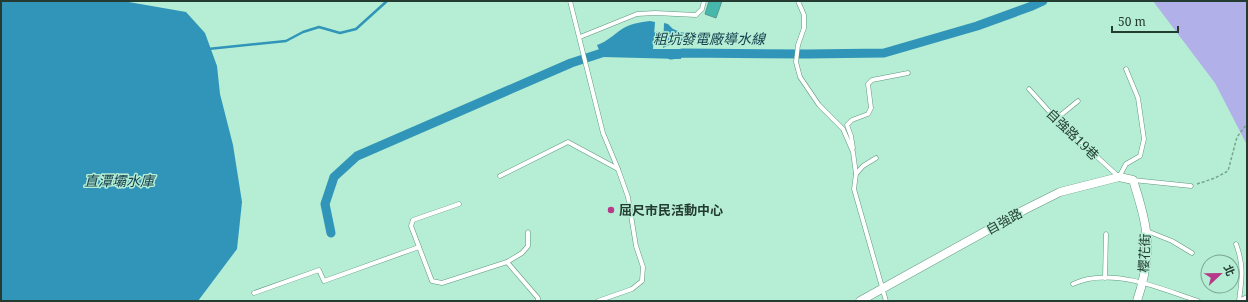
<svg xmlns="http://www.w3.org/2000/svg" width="1248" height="302" font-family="'Noto Serif','Noto Sans TC',serif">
  <rect width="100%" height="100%" fill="#b5eed4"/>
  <path fill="#b1b0e8" d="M1153,1H1247V145L1215,83Z"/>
  <g fill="#3095b8">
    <path d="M1,1H123L186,12L205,33L217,66L220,94L233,145L242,202L237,249L198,301H1Z"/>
    <path d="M650,21L655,22L653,49H681V59L602,57L597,45C608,41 613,35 622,29C630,24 640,22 650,21Z"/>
    <path d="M664,23L668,24L673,29L678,31L679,40L673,41L671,44L663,48Z"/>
  </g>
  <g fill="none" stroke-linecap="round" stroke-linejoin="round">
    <path stroke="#3095b8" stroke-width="2.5" d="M208,49L286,41L303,32L319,27L340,33L356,29L387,1"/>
    <g stroke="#3095b8" stroke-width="9">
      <path d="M643,41L658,36L683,37"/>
      <path d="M671,55L683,53L808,54L884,53L977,26L1032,6L1043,1"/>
      <path d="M331,233L325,204L334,177L357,156L571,63L611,50"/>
    </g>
  </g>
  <path fill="#46b8ab" stroke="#56968e" d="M709,1H722L716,18L705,14Z"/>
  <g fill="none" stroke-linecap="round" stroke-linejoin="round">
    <g stroke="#61977f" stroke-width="5">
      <g id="service">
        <path d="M570,1L603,133L618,169"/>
        <path d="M798,1L804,15V28L798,45L796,62L800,77L819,105L843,129L853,152L856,174"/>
        <path d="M580,37L637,14L655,13L696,15L702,9L704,1"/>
        <path d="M1029,89L1056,119L1119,177L1126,164L1140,156L1144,139L1138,98L1126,69"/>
        <path d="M1056,119L1078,101"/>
        <path d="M853,148L851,136L847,125L852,120L868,114L871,108L868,84L872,80L908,73"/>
        <path d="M876,158L863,166L856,174L854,189L886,301"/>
        <path d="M500,176L568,142L618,169L628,197L636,246L643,267L642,281L632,289L598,301"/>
        <path d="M1133,180L1191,186"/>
        <path d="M459,204L413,220L411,226L432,281L442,283L507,262L538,298V301"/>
        <path d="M1147,231L1172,241L1192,253"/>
        <path d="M1236,244C1244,265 1242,279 1239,301"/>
        <path d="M507,262L522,253L528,246V232"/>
        <path d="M1105,278L1106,234"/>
        <path d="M1073,284C1078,282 1083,280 1088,279C1125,272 1164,290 1198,301"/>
        <path d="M254,293L319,270L324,281L419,247"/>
        <path d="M1239,301L1247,297"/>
      </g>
    </g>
    <g stroke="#61977f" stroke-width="9">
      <path id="minor" d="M860,301L1024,210L1060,192L1119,177L1133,180C1138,196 1144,214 1146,231C1149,253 1144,280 1137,301"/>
    </g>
    <path stroke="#79a490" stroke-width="1.5" stroke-dasharray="3 2" stroke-linecap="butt" d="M1197,184L1215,178L1228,171L1237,137L1247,124"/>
    <use href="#service" stroke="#fff" stroke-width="4"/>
    <use href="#minor" stroke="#fff" stroke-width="8"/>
  </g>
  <circle fill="#b73a8a" stroke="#b5eed4" stroke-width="1.5" cx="611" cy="210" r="4"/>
  <g text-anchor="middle" stroke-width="3" stroke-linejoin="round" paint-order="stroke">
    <g font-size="13" fill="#243b31" stroke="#b5eed4">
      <text transform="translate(1073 134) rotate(44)" y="5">自強路19巷</text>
      <text transform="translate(1004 221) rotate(-29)" y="5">自強路</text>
      <text transform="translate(1144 253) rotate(-87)" y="5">櫻花街</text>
    </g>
    <g font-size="13" font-weight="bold" fill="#243b31" stroke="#b5eed4" text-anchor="start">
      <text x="619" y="215">屈尺市民活動中心</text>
    </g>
    <g font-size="14" font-style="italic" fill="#174151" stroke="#b5eed4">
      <text x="709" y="44">粗坑發電廠導水線</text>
      <text x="119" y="186">直潭壩水庫</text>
    </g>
  </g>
  <rect width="1248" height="302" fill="none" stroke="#243b31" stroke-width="4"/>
  <g transform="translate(1220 274) rotate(68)"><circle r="19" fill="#b5eed4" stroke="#7ba693"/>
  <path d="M0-3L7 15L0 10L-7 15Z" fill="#b73a8a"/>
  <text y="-6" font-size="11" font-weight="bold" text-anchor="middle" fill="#243b31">北</text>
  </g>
  <path d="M1112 26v6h66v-6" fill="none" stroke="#243b31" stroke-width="2"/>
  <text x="1118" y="26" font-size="12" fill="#243b31" stroke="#b5eed4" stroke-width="3" paint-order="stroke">50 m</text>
</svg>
